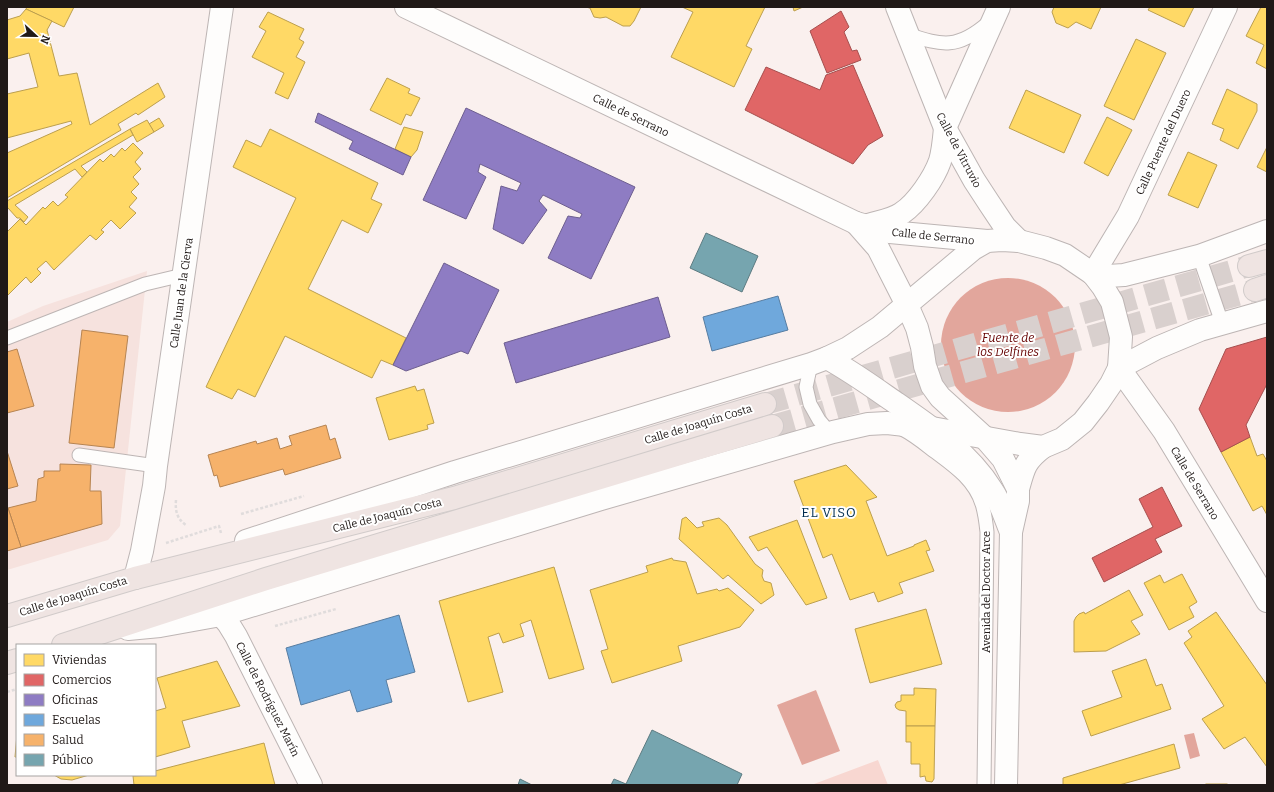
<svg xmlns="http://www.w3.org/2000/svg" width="1274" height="792" font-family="Bitter,serif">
  <rect width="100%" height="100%" fill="#faf0ee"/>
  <path fill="#f6e2de" d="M147,271L120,526L108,540L7,570V322L43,306Z"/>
  <path fill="#f8d7d1" d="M878,760L888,785H814V784Z"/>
  <g fill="#e2a69c">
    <circle cx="1008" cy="345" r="67"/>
    <path d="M816,690L840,751L802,765L777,705Z"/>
    <path d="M1194,733L1200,756L1190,759L1184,735Z"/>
  </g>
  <g fill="#ffd966" stroke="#bc9f4e">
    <path d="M27,7H74L64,27L26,9Z"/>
    <path d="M585,7H641L634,21L630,26H623L606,17L600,18L594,17L590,8Z"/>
    <path d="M682,7H765L746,46L752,49L734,87L671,57L693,12Z"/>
    <path d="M793,7H803L794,11Z"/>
    <path d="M1054,7H1101L1091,29L1076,22L1068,28L1056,23L1052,12Z"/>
    <path d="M1150,7H1194L1184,27L1148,10Z"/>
    <path d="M1261,7H1267V69L1256,63L1264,45L1246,36Z"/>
    <path d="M26,9L52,21L47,30L59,76L77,73L90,125L158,83L165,97L138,115L136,113L118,124L121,130L7,198V153L72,124L71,121L7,138V94L38,87L29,53L7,59V20L20,16Z"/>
    <path d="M268,12L304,29L299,39L304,42L296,57L305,62L288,99L275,93L284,73L252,57L266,31L259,27Z"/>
    <path d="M1136,39L1166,53L1134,120L1104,106Z"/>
    <path d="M387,78L410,89L408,93L420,98L411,116L406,114L401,125L370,110Z"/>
    <path d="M1227,89L1257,104V111L1238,149L1220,140L1224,129L1212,124Z"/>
    <path d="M1026,90L1081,115L1064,153L1009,128Z"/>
    <path d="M1107,117L1132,130L1108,176L1084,163Z"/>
    <path d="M159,118L164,126L154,132L149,124Z"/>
    <path d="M147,120L154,132L137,142L130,129Z"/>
    <path d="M404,127L423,132L417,150L411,157L395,149Z"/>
    <path d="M130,129L133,135L81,166L87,172L82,177L75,169L15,205L28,217L24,222L20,218H17L8,208L7,209V201Z"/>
    <path d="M270,129L378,183L371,199L382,204L368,233L342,220L308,289L406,338L393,365L381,360L372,378L285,336L255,397L238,389L232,399L206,387L296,198L233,167L246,140L261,147Z"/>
    <path d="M133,143L143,153L135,162L141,169L133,177L139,184L131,192L137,198L129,207L136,213L120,229L111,220L101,230L104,232L96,240L90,235L54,270L46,261L37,269L41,273L31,283L26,277L7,296V232L20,219L26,225L43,207L45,209L53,201L58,206L68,197L65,195L100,159L103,162L111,154L114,157L122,148L125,151Z"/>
    <path d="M1267,147V172L1257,167Z"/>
    <path d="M1188,152L1217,165L1198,208L1168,195Z"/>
    <path d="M415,386L417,391L424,389L434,423L427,425L428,429L389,440L376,398Z"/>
    <path d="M1250,437L1257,456L1263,454L1267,461V515L1262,506L1253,511L1221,452Z"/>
    <path d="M846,465L877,497L866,501L887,556L914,546V545L926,540L930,550L926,551L934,571L899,583L903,593L878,602L874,592L850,600L832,554L823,558L794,481Z"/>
    <path d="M686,517L697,528L704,526L702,522L719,518L727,525L755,564L763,570L762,576L764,581L771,583L774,595L761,604L728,575L723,579L679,539L682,519Z"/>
    <path d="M797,520L827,598L806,605L767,547L758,551L749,537Z"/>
    <path d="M672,558L673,560L686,562L697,594L717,589L719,591L728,588L754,610L740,627L678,646L682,661L612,683L601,651L608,649L590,590L648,572L646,566Z"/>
    <path d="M554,567L584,669L549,679L531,620L520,624L524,636L503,643L499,633L488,637L503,692L468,702L439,601Z"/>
    <path d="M1182,574L1197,602L1189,607L1194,617L1169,630L1144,583L1160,575L1164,583Z"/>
    <path d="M1129,590L1143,615L1131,621L1140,634L1106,651L1074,652V621L1076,617L1079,614L1084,612L1085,614Z"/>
    <path d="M926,609L942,664L870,683L855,629Z"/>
    <path d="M1216,612L1267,685V767L1245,737L1224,749L1202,719L1224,706L1184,643L1192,637L1188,631Z"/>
    <path d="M1146,659L1156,686L1162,684L1171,709L1091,736L1082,711L1122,697L1112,671Z"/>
    <path d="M217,661L240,706L182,721L190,747L155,757V711L166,708L157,678Z"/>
    <path d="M914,688L936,689L935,726H906V711L899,710L896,708L895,705L897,702L901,701V695H914Z"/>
    <path d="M906,726H935L934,779L932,782L926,781L925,776L920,777V764H911V742H906Z"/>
    <path d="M17,734V757H15Z"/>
    <path d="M264,743L275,785H134L133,776L155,775V771Z"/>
    <path d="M1174,744L1180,768L1119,785H1063V778Z"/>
    <path d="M54,775H89L72,780L61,779Z"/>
    <rect x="1206" y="784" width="21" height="1"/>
  </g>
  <g fill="#e06666" stroke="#a64f4e">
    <path d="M841,11L849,27L844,32L852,51L857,50L861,60L827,73L810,31Z"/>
    <path d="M853,65L883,136L868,145L853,164L745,110L766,67L820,90L826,75Z"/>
    <path d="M1267,337V384L1246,425L1250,437L1221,452L1199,409L1226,349Z"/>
    <path d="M1162,487L1182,526L1155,539L1162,552L1104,582L1092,558L1153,527L1139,499Z"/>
  </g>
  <g fill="#8e7cc3" stroke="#6d5e8f">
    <path d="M466,108L635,187L591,279L548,258L568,216L580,218L582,214L543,195L539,201L547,210L523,244L493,229L501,186L517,191L521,183L480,164L478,172L486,177L466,219L423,200Z"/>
    <path d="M318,113L411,157L403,175L349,149L353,141L315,122Z"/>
    <path d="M444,263L499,290L468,354L461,351L406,371L393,365Z"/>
    <path d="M658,297L670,337L516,383L504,343Z"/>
  </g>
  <g fill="#6fa8dc" stroke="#577da1">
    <path d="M778,296L788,330L712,351L703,317Z"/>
    <path d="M399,615L415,672L386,680L392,702L357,712L350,690L301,705L286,648Z"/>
  </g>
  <g fill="#f6b26b" stroke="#b68452">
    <path d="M82,330L128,336L114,448L69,443Z"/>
    <path d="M17,349L34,406L7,413V352Z"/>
    <path d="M326,425L330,440L335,438L341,458L285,475L283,469L220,487L217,475L214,476L208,455L256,441L257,444L277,438L280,449L292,445L289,436Z"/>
    <path d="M7,451L18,486L7,489Z"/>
    <path d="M60,464L91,465L90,491H101L102,524L21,547L8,508L36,501L38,479L44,477V471H60Z"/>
    <path d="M7,508H8L21,547L7,551Z"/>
  </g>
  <g fill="#76a5af" stroke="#5c7b81">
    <path d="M706,233L758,256L742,292L690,268Z"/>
    <path d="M652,730L742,774L737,785H611L614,779L626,784Z"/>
    <path d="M520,779L532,785H518Z"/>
  </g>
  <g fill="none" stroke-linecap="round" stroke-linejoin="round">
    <g stroke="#d9d0ce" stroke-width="22" stroke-dasharray="22 11" stroke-linecap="butt">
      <path d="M765,404L1249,266"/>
      <path d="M772,426L1255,290"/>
    </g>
    <g stroke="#bdb5b4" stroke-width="15">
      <g id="service">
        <path d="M907,34C943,46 958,49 988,23"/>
        <path d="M1199,256L1222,323"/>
        <path d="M7,338L145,284L183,275"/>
        <path d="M811,364L806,387L810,404L819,420L825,427L833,432"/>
        <path d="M902,429C912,434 921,441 930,448C951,464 974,478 982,504C985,513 986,523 987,532L984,785"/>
        <path d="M79,455L156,466"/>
      </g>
    </g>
    <g stroke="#bdb5b4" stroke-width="24">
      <g id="minor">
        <path d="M897,7L945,128L974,180L989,203L1005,227L1019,241"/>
        <path d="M865,226C877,222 892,220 902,213C917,203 934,178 940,161C943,151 944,139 945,128L999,7"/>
        <path d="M1093,274L1128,216L1226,7"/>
        <path d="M135,578L142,551L154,486L156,466L222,7"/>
        <path d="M221,615L228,623L236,636L311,785"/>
      </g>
    </g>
    <g stroke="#bdb5b4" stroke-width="24">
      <g id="tertiary">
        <path d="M1093,274L1108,276L1124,275L1199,256L1267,231"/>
        <path d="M907,305L917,328L922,347L925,366L932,386L940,397L984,437L1003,459L1018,489V501L1011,532L1006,785"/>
        <path d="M827,358C851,371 873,387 896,403C931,427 969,453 992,490C1001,503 1005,518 1011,532"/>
        <path d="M1119,368L1164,431L1267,601"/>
        <path d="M1119,368L1157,348L1200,330L1267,311"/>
        <path d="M1018,489C1024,467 1025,461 1043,447"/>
        <path d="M128,629L160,626L221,615L601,499L833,432L868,424L887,423L932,428L1020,444L1043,447L1062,439L1083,422L1098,403L1111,384L1119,368L1121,337L1112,302L1103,287L1093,274L1065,255L1046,248L1019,241L1002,240L987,241L973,249L880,327L848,348L827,358L811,364L455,472L246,541"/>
      </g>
    </g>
    <g stroke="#bdb5b4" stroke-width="24">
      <g id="secondary">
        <path d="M406,7L856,223L890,232L987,241"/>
        <path d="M856,223L878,248L907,305"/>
      </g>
    </g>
    <g stroke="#d1cbca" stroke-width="24">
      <g id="primary">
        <path d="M1249,266L1267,261"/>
        <path d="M1255,290L1267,286"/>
        <path d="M7,616L135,578L454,498L765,404"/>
        <path d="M63,645L266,579L772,426"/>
        <path d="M7,663L17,660"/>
      </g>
    </g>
    <g stroke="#e0dcdc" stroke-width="2.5" stroke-dasharray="3 2" stroke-linecap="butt">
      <path d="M176,500C175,511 177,519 186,525"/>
      <path d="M241,514L304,496"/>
      <path d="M166,543L219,526L221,533"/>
      <path d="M275,626L336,609"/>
      <path d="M7,692L17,689"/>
    </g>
    <use href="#service" stroke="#fefdfc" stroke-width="13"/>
    <use href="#minor" stroke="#fefdfc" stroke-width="22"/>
    <use href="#tertiary" stroke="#fefdfc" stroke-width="22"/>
    <use href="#secondary" stroke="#fefdfc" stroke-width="22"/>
    <use href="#primary" stroke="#efe4e2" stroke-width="22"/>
  </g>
  <g text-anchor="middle" stroke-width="4" stroke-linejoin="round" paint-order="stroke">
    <g font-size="11" fill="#201917" stroke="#fff">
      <text transform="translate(631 115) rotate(26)" y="4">Calle de Serrano</text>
      <text transform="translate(1163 142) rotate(-65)" y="4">Calle Puente del Duero</text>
      <text transform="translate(959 150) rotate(62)" y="4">Calle de Vitruvio</text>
      <text transform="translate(933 236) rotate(6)" y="4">Calle de Serrano</text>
      <text transform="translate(181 293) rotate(-82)" y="4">Calle Juan de la Cierva</text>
      <text transform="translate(698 424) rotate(-17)" y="4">Calle de Joaquín Costa</text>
      <text transform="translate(1195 483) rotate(59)" y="4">Calle de Serrano</text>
      <text transform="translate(387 515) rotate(-14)" y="4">Calle de Joaquín Costa</text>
      <text transform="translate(986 592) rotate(-90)" y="4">Avenida del Doctor Arce</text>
      <text transform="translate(73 596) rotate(-17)" y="4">Calle de Joaquín Costa</text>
      <text transform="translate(268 699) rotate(63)" y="4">Calle de Rodríguez Marín</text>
    </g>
    <g font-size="12" font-style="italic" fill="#650000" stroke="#fff">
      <text x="1008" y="342">Fuente de<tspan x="1008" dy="14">los Delfines</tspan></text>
    </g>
    <g font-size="13" letter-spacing="1" fill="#002d50" stroke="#fff">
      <text x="829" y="517">EL VISO</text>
    </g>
  </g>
  <rect width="1274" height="792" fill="none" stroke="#201917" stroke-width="16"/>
  <rect x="16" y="644" width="140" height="132" fill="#ffffff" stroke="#a6a3a2"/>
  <rect x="24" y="654" width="20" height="12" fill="#ffd966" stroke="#a6a3a2"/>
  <text x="52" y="664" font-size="12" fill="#201917">Viviendas</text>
  <rect x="24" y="674" width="20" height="12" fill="#e06666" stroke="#a6a3a2"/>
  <text x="52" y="684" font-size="12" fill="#201917">Comercios</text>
  <rect x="24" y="694" width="20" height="12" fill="#8e7cc3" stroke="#a6a3a2"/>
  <text x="52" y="704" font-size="12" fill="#201917">Oficinas</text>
  <rect x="24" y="714" width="20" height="12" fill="#6fa8dc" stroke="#a6a3a2"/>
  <text x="52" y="724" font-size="12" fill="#201917">Escuelas</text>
  <rect x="24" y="734" width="20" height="12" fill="#f6b26b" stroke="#a6a3a2"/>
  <text x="52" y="744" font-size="12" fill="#201917">Salud</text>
  <rect x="24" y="754" width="20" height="12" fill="#76a5af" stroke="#a6a3a2"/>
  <text x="52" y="764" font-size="12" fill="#201917">Público</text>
  <g transform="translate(36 36) rotate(112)" stroke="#ffffff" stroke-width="3" paint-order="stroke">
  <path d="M0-3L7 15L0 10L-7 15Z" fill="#201917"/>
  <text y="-6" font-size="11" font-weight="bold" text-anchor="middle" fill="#201917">N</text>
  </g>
</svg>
